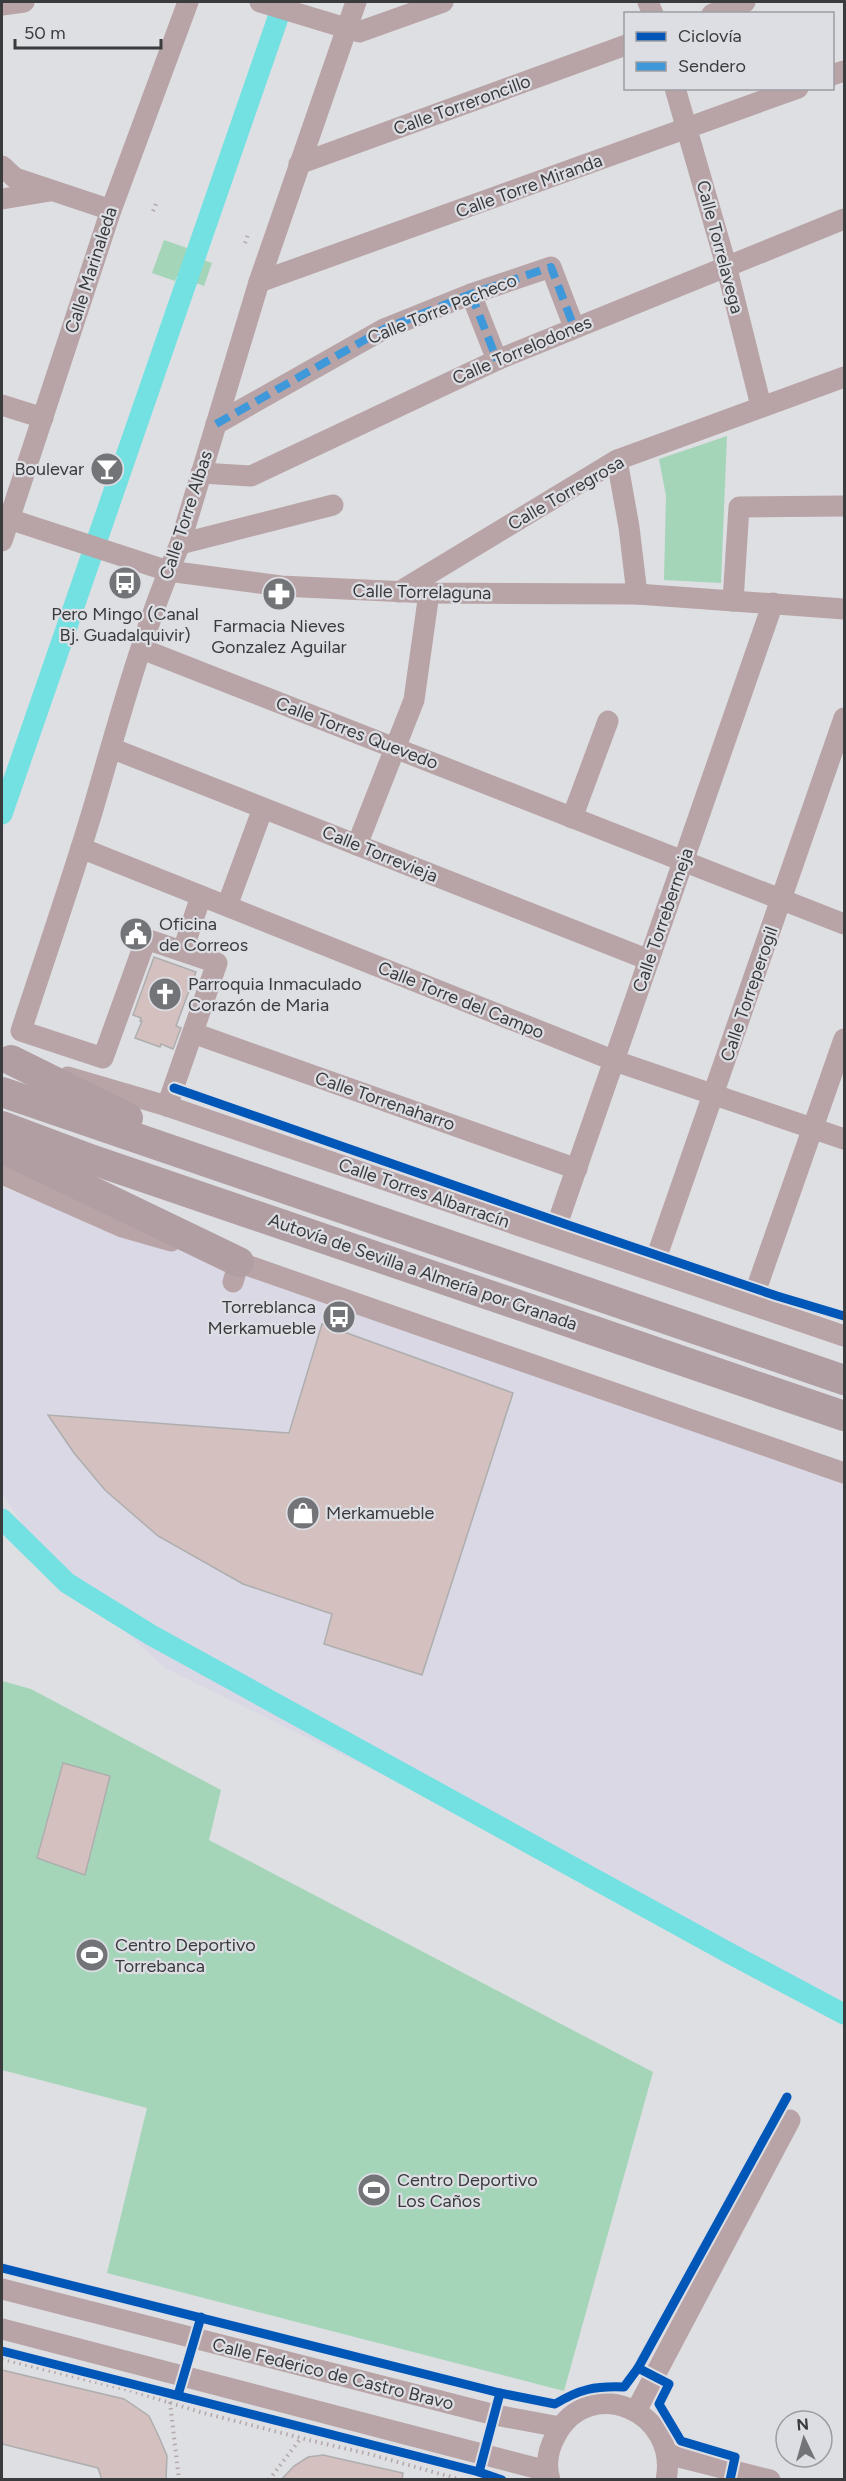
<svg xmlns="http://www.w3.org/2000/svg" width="846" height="2481" font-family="Figtree,sans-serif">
  <rect width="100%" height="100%" fill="#dedfe3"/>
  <path fill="#dad8e5" d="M2,1188L844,1479V2001L165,1668L45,1559L2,1493Z"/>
  <g fill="#a5d5b9">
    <path d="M164,240L187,248L186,254L212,263L204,286L177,276L175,281L152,273Z"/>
    <path d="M727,436L721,583L664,580L666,496L659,459Z"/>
    <path d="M2,1681L31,1689L221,1790L209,1840L653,2072L564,2391L107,2273L147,2108L2,2070Z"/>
  </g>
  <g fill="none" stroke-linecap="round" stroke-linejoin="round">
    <g stroke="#73e0e2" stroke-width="21">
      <path d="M2,814L280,12"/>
      <path d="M2,1519L67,1583L151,1635L729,1953L844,2014"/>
    </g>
  </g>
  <g fill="#d3c0bf" stroke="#aeaeaf" stroke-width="1.5">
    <path d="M154,957L196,972L176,1026L181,1028L173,1049L161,1044L160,1047L135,1038L142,1021H140L141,1018L133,1015Z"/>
    <path d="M322,1324L513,1393L422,1675L324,1644L332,1614L243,1584L158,1536L105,1490L74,1453L48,1415L289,1433Z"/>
    <path d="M63,1763L110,1776L85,1875L37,1858Z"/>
    <path d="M2,2370L124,2399L149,2416L159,2437L167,2456L166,2480H102L98,2468L2,2444Z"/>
    <path d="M323,2455L403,2473L402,2480H281L294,2466L308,2457Z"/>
  </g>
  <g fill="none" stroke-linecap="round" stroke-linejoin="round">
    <g stroke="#b3a7a9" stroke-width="4" stroke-dasharray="1.5 4.5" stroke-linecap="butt">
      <path d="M153,211L157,202"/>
      <path d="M245,243L249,232"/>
      <path d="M2,2359L129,2390L200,2412L313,2441L369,2454L462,2480"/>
      <path d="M170,2402L179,2480"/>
      <path d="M269,2480L301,2438"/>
    </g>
    <g stroke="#b8a4a6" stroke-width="21">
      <path d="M260,2L359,32L443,2"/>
      <path d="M648,2L653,14"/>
      <path d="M2,5L24,2"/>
      <path d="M712,14L745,2"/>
      <path d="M832,75L844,71"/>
      <path d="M675,88L726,265L761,406"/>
      <path d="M299,164L626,45"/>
      <path d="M2,166L15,178L111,210"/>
      <path d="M2,199L50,191"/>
      <path d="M259,282L798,88"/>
      <path d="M471,294L497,360"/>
      <path d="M2,405L43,418"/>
      <path d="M216,424L384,329L471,294L551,267L574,327"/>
      <path d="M617,460L629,527L637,594"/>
      <path d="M201,473L251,476L497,360L844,219"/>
      <path d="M9,519L168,571L281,586L429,593L637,594L844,609"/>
      <path d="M2,541L111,210L188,2"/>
      <path d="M180,544L333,505"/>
      <path d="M399,592L617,460L844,377"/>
      <path d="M733,601L739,507L844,506"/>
      <path d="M142,649L844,924"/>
      <path d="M111,748L649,960"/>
      <path d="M572,818L608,721"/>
      <path d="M357,845L414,700L429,593"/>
      <path d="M81,848L615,1061L844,1139"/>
      <path d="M227,906L263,808"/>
      <path d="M183,950L201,896"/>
      <path d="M193,1033L577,1169"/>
      <path d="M68,1077L167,1106L844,1336"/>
      <path d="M167,1106L217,963L146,939L103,1058L21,1031C45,957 71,883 93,809C119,720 143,629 180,544L259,282L356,2"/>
      <path d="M2,1174L122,1227L171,1241"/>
      <path d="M553,1236L773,603"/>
      <path d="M226,1258L844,1473"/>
      <path d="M652,1270L844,718"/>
      <path d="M233,1282L239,1262"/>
      <path d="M751,1304L844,1039"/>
      <path d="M2,2289L495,2415L560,2427"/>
      <path d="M2,2329L547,2471"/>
      <path d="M636,2411L790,2120"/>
      <path d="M667,2454L770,2480"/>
      <path d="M550,2480C545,2464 548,2449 556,2435C589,2373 680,2411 666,2480"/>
    </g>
    <g stroke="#b09ea2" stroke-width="30">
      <path d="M11,1060L128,1118"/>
      <path d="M2,1092L844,1380"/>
      <path d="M2,1126L93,1160L844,1416"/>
      <path d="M2,1148L239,1262"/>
    </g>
    <g stroke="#3e98d9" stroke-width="8" stroke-dasharray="15 8" stroke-linecap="butt">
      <path d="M471,294L497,360"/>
      <path d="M216,424L384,329L471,294L551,267L574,327"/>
    </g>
    <g stroke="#dddee4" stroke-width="13">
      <g id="cycleway">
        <path d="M174,1088L565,1224L777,1296L844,1316"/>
        <path d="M2,2268L500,2393L555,2404C580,2389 594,2386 624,2387L638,2368L669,2384L659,2404L681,2441L735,2457L730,2480"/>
        <path d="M2,2351L479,2472"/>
        <path d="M638,2368L787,2097"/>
        <path d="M500,2393L479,2472L502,2480"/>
        <path d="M178,2395L201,2317"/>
      </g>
    </g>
    <use href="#cycleway" stroke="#0057b8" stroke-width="9"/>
  </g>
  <defs>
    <g id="bar-disc" transform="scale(1.725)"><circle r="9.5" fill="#737477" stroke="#dddee4"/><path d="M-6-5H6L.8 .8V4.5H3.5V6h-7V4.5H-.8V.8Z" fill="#fff"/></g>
    <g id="bus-disc" transform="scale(1.725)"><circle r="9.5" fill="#737477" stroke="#dddee4"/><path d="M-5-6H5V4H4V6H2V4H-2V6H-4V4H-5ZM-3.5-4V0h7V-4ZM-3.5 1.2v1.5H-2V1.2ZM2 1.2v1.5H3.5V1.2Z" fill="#fff"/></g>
    <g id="pharmacy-disc" transform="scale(1.725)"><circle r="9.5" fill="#737477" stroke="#dddee4"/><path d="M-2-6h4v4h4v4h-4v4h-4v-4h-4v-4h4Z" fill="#fff"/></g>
    <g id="civic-disc" transform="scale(1.725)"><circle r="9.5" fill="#737477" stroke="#dddee4"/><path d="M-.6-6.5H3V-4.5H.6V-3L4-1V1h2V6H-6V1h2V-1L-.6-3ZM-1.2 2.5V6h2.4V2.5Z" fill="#fff"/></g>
    <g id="church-disc" transform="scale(1.725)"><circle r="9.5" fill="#737477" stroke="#dddee4"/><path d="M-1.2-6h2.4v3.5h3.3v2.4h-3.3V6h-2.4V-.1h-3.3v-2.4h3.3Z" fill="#fff"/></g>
    <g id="shop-disc" transform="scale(1.725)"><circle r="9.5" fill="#737477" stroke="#dddee4"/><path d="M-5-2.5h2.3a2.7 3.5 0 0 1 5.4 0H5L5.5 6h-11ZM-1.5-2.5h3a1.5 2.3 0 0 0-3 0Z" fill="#fff"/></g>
    <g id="stadium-disc" transform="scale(1.725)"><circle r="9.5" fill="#737477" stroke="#dddee4"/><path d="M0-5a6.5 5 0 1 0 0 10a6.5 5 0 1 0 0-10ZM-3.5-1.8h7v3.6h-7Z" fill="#fff"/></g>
  </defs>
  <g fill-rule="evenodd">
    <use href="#bar-disc" x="107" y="469"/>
    <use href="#bus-disc" x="125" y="583"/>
    <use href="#pharmacy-disc" x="279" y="594"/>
    <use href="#civic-disc" x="136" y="934"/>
    <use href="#church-disc" x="165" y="994"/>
    <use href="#bus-disc" x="339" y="1317"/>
    <use href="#shop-disc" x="303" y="1513"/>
    <use href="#stadium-disc" x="92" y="1955"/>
    <use href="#stadium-disc" x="374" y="2190"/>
  </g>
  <g text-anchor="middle" stroke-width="4.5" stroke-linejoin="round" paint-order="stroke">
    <g font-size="18" fill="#3a3b3d" stroke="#dddee4">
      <text transform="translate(462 105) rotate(-20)" y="6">Calle Torreroncillo</text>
      <text transform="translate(529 186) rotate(-20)" y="6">Calle Torre Miranda</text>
      <text transform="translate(720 247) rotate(75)" y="6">Calle Torrelavega</text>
      <text transform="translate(91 270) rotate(-72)" y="6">Calle Marinaleda</text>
      <text transform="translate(442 309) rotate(-22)" y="6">Calle Torre Pacheco</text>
      <text transform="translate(522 350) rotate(-23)" y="6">Calle Torrelodones</text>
      <text transform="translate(566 493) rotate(-30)" y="6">Calle Torregrosa</text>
      <text transform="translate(186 515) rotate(-72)" y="6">Calle Torre Albas</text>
      <text transform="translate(422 592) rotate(1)" y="6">Calle Torrelaguna</text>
      <text transform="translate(357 733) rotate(21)" y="6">Calle Torres Quevedo</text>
      <text transform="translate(380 854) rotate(22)" y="6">Calle Torrevieja</text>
      <text transform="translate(663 920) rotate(-71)" y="6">Calle Torrebermeja</text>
      <text transform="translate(749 994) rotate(-71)" y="6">Calle Torreperogil</text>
      <text transform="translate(461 1000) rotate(22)" y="6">Calle Torre del Campo</text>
      <text transform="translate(385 1101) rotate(19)" y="6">Calle Torrenaharro</text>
      <text transform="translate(424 1193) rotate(19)" y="6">Calle Torres Albarracín</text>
      <text transform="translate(423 1272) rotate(19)" y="6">Autovía de Sevilla a Almería por Granada</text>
      <text transform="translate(333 2374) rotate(14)" y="6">Calle Federico de Castro Bravo</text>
    </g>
    <g font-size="18" fill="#3a3b3d" stroke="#dddee4" text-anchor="start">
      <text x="84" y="475" text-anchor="end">Boulevar</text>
      <text x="125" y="620" text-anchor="middle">Pero Mingo (Canal<tspan x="125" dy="21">Bj. Guadalquivir)</tspan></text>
      <text x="279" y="632" text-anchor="middle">Farmacia Nieves<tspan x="279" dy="21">Gonzalez Aguilar</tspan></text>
      <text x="159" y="930">Oficina<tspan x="159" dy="21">de Correos</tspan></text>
      <text x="188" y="990">Parroquia Inmaculado<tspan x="188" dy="21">Corazón de Maria</tspan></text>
      <text x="316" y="1313" text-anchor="end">Torreblanca<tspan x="316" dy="21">Merkamueble</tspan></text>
      <text x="326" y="1519">Merkamueble</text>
      <text x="115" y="1951">Centro Deportivo<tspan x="115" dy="21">Torrebanca</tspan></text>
      <text x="397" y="2186">Centro Deportivo<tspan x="397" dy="21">Los Caños</tspan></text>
    </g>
  </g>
  <rect width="846" height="2481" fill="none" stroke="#3a3b3d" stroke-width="6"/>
  <rect x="624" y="12" width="210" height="78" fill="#dddee4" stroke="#9c9da1" stroke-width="1.5"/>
  <rect x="636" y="32" width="30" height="9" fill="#0057b8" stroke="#9c9da1" stroke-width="1.5"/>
  <text x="678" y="42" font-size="18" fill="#3a3b3d">Ciclovía</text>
  <rect x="636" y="62" width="30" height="9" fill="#3e98d9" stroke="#9c9da1" stroke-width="1.5"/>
  <text x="678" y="72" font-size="18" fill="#3a3b3d">Sendero</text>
  <g transform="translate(804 2439) rotate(355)"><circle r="28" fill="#dddee4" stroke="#9c9da1" stroke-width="1.5"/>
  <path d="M0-4.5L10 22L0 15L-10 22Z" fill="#737477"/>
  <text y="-9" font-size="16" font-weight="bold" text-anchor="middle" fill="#3a3b3d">N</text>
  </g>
  <path d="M15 39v9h146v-9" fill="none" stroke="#3a3b3d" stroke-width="3"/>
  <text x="24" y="39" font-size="18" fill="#3a3b3d" stroke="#dddee4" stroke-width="4.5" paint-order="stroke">50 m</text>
</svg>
